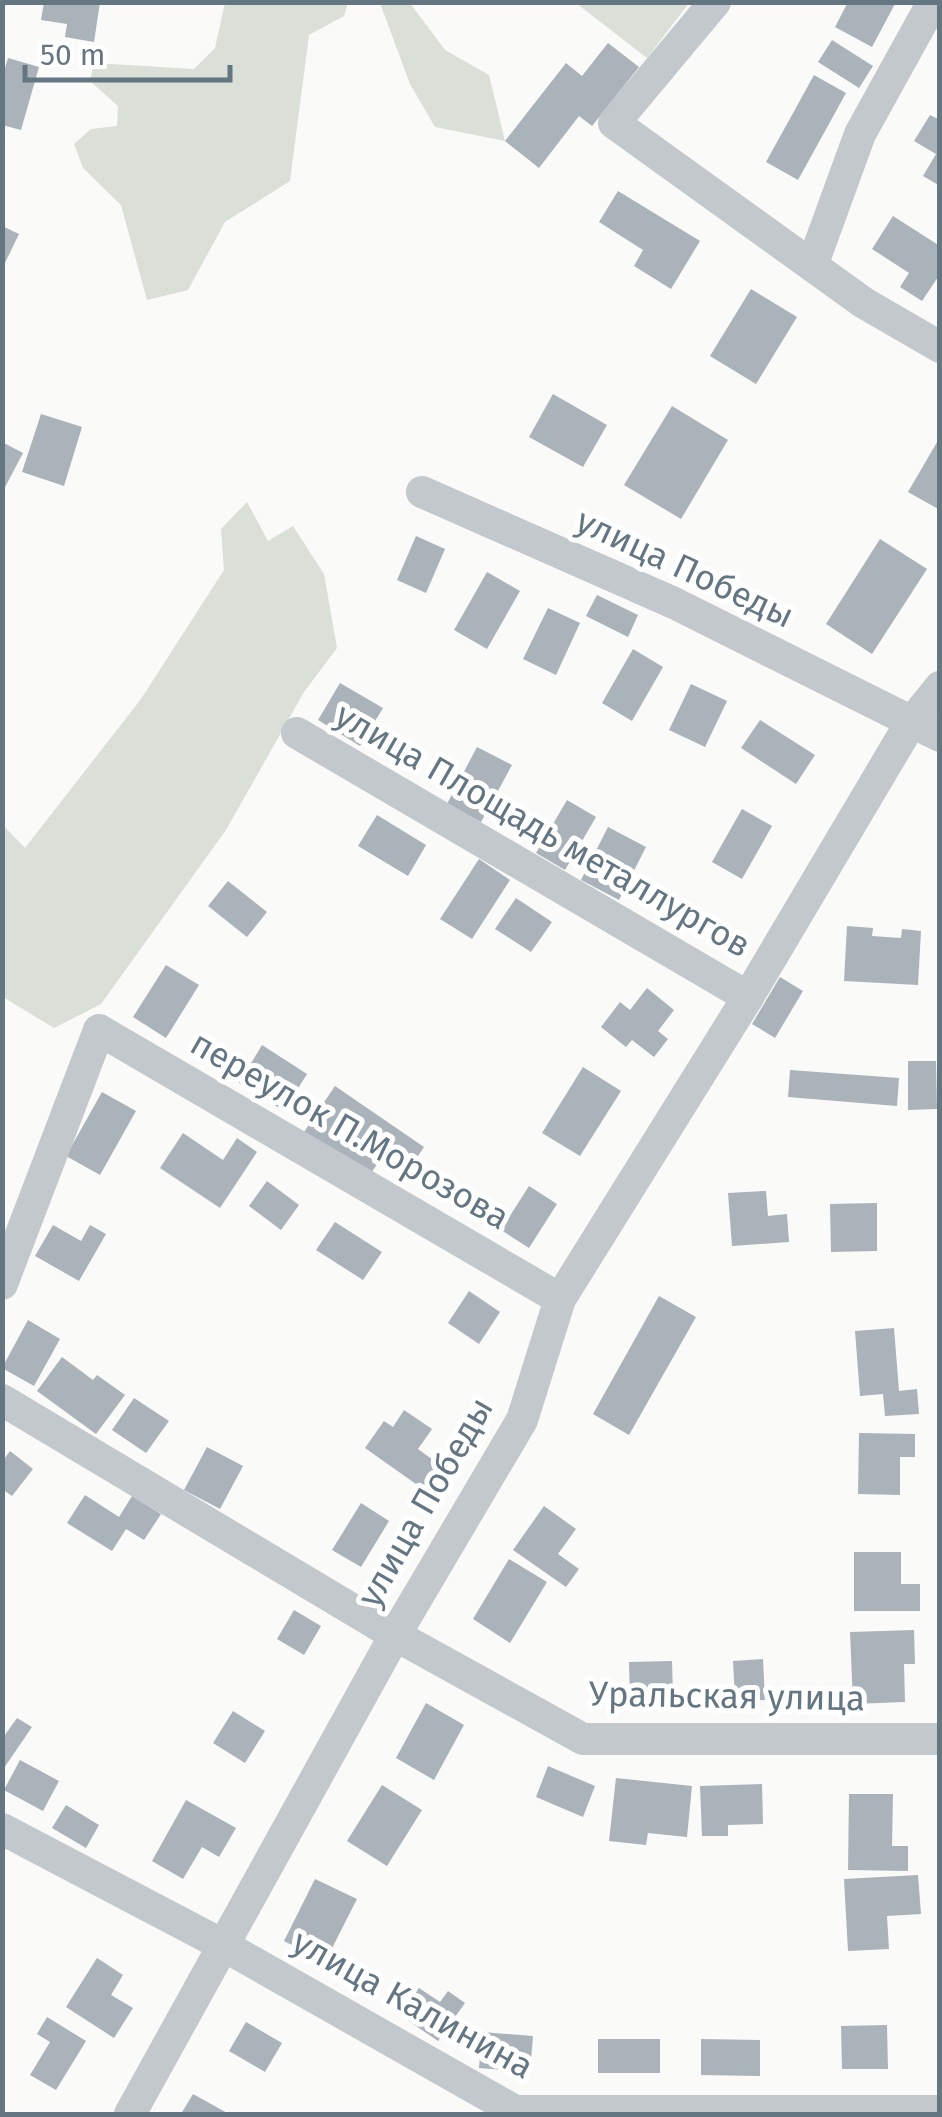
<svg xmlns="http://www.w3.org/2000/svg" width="942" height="2117" font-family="'Fira Sans',sans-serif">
  <rect width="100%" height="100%" fill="#fafaf8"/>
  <g fill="#dadfd7">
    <path d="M225,3H348L344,16L309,35L290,181L225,222L188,290L147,300L121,205L83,168L74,144L91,129L117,126L118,106L90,81L94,63L194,69L215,48Z"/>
    <path d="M380,3H410L445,50L489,75L505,141L435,127L410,84Z"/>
    <path d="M576,3H689L647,58Z"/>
    <path d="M247,502L268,541L293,526L324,574L337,648L304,692L226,830L101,1004L54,1028L3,997L2,824L25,848L141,699L224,570L221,529Z"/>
  </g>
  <g fill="#aab3b9">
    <path d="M44,2H100L94,42L65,37L67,24L41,20Z"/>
    <path d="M848,2H896L872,47L835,27Z"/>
    <path d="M832,40L873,66L859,88L818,62Z"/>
    <path d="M608,43L639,67L592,126L579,116L539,168L505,141L566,63L582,76Z"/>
    <path d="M8,58L39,67L21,130L2,125V78Z"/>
    <path d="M814,75L846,93L798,180L766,162Z"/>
    <path d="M930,115L940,120V186L923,176L936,154L914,141Z"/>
    <path d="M618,191L700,241L671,289L634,266L643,250L599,222Z"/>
    <path d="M893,216L940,246V274L922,301L900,287L909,273L872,249Z"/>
    <path d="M2,226L19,234L2,269Z"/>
    <path d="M751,289L797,317L756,384L710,356Z"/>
    <path d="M553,394L607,425L583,467L529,437Z"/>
    <path d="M672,406L728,440L681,519L624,485Z"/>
    <path d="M41,414L82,427L64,486L22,472Z"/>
    <path d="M940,437V510L908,492Z"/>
    <path d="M2,442L23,453L2,493Z"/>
    <path d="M416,536L445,549L426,593L397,580Z"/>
    <path d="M880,539L927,569L872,654L826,624Z"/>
    <path d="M487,572L520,591L487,649L454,630Z"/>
    <path d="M597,595L638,615L628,637L586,616Z"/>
    <path d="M548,608L580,623L556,675L523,659Z"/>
    <path d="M633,649L663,667L632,721L602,703Z"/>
    <path d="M340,683L383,708L360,746L318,720Z"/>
    <path d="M691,684L727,701L705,747L669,730Z"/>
    <path d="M760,720L815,755L796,784L741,748Z"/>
    <path d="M477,747L512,765L481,822L447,804Z"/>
    <path d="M567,800L596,817L565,870L536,853Z"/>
    <path d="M742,809L772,826L742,879L712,862Z"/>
    <path d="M377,815L426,845L408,876L358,846Z"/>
    <path d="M608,827L646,847L619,900L581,880Z"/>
    <path d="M479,859L510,880L472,939L440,919Z"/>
    <path d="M228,881L267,912L247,937L208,906Z"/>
    <path d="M516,898L552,922L531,952L495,929Z"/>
    <path d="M847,926L873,928L872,936L901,938L902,929L921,931L918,985L844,981Z"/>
    <path d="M166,965L199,985L166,1038L133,1017Z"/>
    <path d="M780,977L803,991L775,1038L752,1024Z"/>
    <path d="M647,988L674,1010L658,1031L668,1039L654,1057L632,1040L626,1047L601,1027L620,1002L630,1010Z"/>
    <path d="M262,1045L307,1074L284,1111L239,1083Z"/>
    <path d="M908,1061H936L937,1109L908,1110Z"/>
    <path d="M583,1067L621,1091L580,1156L542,1133Z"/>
    <path d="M790,1070L899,1078L897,1106L788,1097Z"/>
    <path d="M335,1086L424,1147L406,1174L382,1157L369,1176L304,1132Z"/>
    <path d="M102,1092L136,1111L100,1175L66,1156Z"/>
    <path d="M183,1133L223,1160L237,1138L257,1152L220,1208L160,1168Z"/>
    <path d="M267,1181L299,1205L281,1230L249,1206Z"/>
    <path d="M529,1186L557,1204L529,1248L501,1230Z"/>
    <path d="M766,1191L768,1216L787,1214L789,1242L732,1246L728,1193Z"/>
    <path d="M877,1203V1251L831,1252L830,1204Z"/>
    <path d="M335,1222L382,1252L363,1280L316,1250Z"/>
    <path d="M53,1225L81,1241L90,1225L106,1234L79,1281L35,1256Z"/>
    <path d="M469,1291L500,1312L479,1344L448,1323Z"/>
    <path d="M659,1296L696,1317L629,1435L593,1414Z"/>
    <path d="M28,1320L60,1339L34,1386L2,1368Z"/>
    <path d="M894,1328L899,1391L917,1389L919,1414L885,1416L883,1394L860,1396L855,1331Z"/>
    <path d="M62,1357L93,1380L97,1375L125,1395L96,1434L37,1391Z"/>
    <path d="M134,1398L169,1421L146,1453L112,1430Z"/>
    <path d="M404,1410L432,1429L418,1449L440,1465L423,1489L365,1448L384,1421L393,1427Z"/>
    <path d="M859,1433L915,1434V1457H900V1495L858,1494Z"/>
    <path d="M207,1447L243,1466L220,1509L184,1490Z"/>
    <path d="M10,1451L33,1469L12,1496L2,1489V1462Z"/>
    <path d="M85,1495L119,1517L132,1496L161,1514L144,1540L126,1529L112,1551L67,1523Z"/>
    <path d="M361,1503L389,1521L361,1567L332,1550Z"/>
    <path d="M544,1506L576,1529L558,1554L579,1569L566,1587L513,1550Z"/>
    <path d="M854,1552H901V1584H920V1611H854Z"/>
    <path d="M509,1559L547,1582L510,1643L473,1619Z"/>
    <path d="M294,1610L321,1626L304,1655L277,1639Z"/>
    <path d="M914,1630L915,1664H904L905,1702L853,1704L850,1632Z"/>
    <path d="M763,1659L765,1700L735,1701L733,1661Z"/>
    <path d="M672,1661L673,1698L630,1699L629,1662Z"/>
    <path d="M426,1703L464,1725L434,1780L396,1758Z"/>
    <path d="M233,1711L265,1731L245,1763L213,1743Z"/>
    <path d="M17,1718L32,1727L2,1771V1739Z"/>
    <path d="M20,1760L59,1781L43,1811L4,1790Z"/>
    <path d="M548,1766L595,1786L583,1817L536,1797Z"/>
    <path d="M616,1778L692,1786L687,1837L648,1833L646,1845L609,1841Z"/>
    <path d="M762,1784L763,1824L728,1825V1836H702L700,1786Z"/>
    <path d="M382,1785L422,1810L387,1866L347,1841Z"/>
    <path d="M849,1794H893L892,1846H908V1871L848,1870Z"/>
    <path d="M186,1800L236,1828L219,1857L202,1847L183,1879L152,1861Z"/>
    <path d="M66,1805L99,1825L86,1848L52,1828Z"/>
    <path d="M918,1875L921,1914L887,1916L889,1949L848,1951L844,1879Z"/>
    <path d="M315,1879L357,1899L325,1962L284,1941Z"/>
    <path d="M97,1958L123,1975L111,1995L133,2008L114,2038L66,2007Z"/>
    <path d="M419,1988L440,2002L448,1991L465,2003L438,2041L400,2015Z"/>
    <path d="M47,2017L86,2041L56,2090L30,2075L50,2042L37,2034Z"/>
    <path d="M246,2022L282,2043L265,2072L229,2051Z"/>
    <path d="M887,2025L888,2069H842L841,2026Z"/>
    <path d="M482,2032L533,2036L530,2072L479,2068Z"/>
    <rect x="598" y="2039" width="62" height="34"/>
    <path d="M701,2039L760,2040V2076L701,2075Z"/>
    <path d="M193,2094L229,2114H181Z"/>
  </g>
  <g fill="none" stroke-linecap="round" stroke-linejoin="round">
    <g stroke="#c3c8cc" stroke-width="32">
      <path d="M715,2L614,123L864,303L940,347"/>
      <path d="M813,263L860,134L933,2"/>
      <path d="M422,492L674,603L940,736"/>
      <path d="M297,733L748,997"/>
      <path d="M2,1284L99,1030L560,1299"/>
      <path d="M2,1400L395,1635L583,1739H940"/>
      <path d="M2,1829L221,1944L515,2111H940"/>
      <path d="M130,2114L395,1635L522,1420L560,1299L748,997L910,724L940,687"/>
    </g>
  </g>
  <g text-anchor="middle" stroke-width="10" stroke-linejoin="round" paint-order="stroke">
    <g font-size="35" fill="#657683" stroke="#fff">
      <text transform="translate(685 568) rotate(25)" y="12">улица Победы</text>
      <text transform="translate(543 830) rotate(30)" y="12">улица Площадь металлургов</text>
      <text transform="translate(350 1130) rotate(30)" y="12">переулок П.Морозова</text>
      <text transform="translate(425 1502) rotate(-60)" y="12">улица Победы</text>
      <text transform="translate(727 1696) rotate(1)" y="12">Уральская улица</text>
      <text transform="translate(413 2004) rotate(29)" y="12">улица Калинина</text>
    </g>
  </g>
  <rect width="942" height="2117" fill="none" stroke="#657683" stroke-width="10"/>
  <path d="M25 65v15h205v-15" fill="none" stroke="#657683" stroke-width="5"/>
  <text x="40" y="65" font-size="30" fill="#657683" stroke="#ffffff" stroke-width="8" paint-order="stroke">50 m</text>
</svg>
